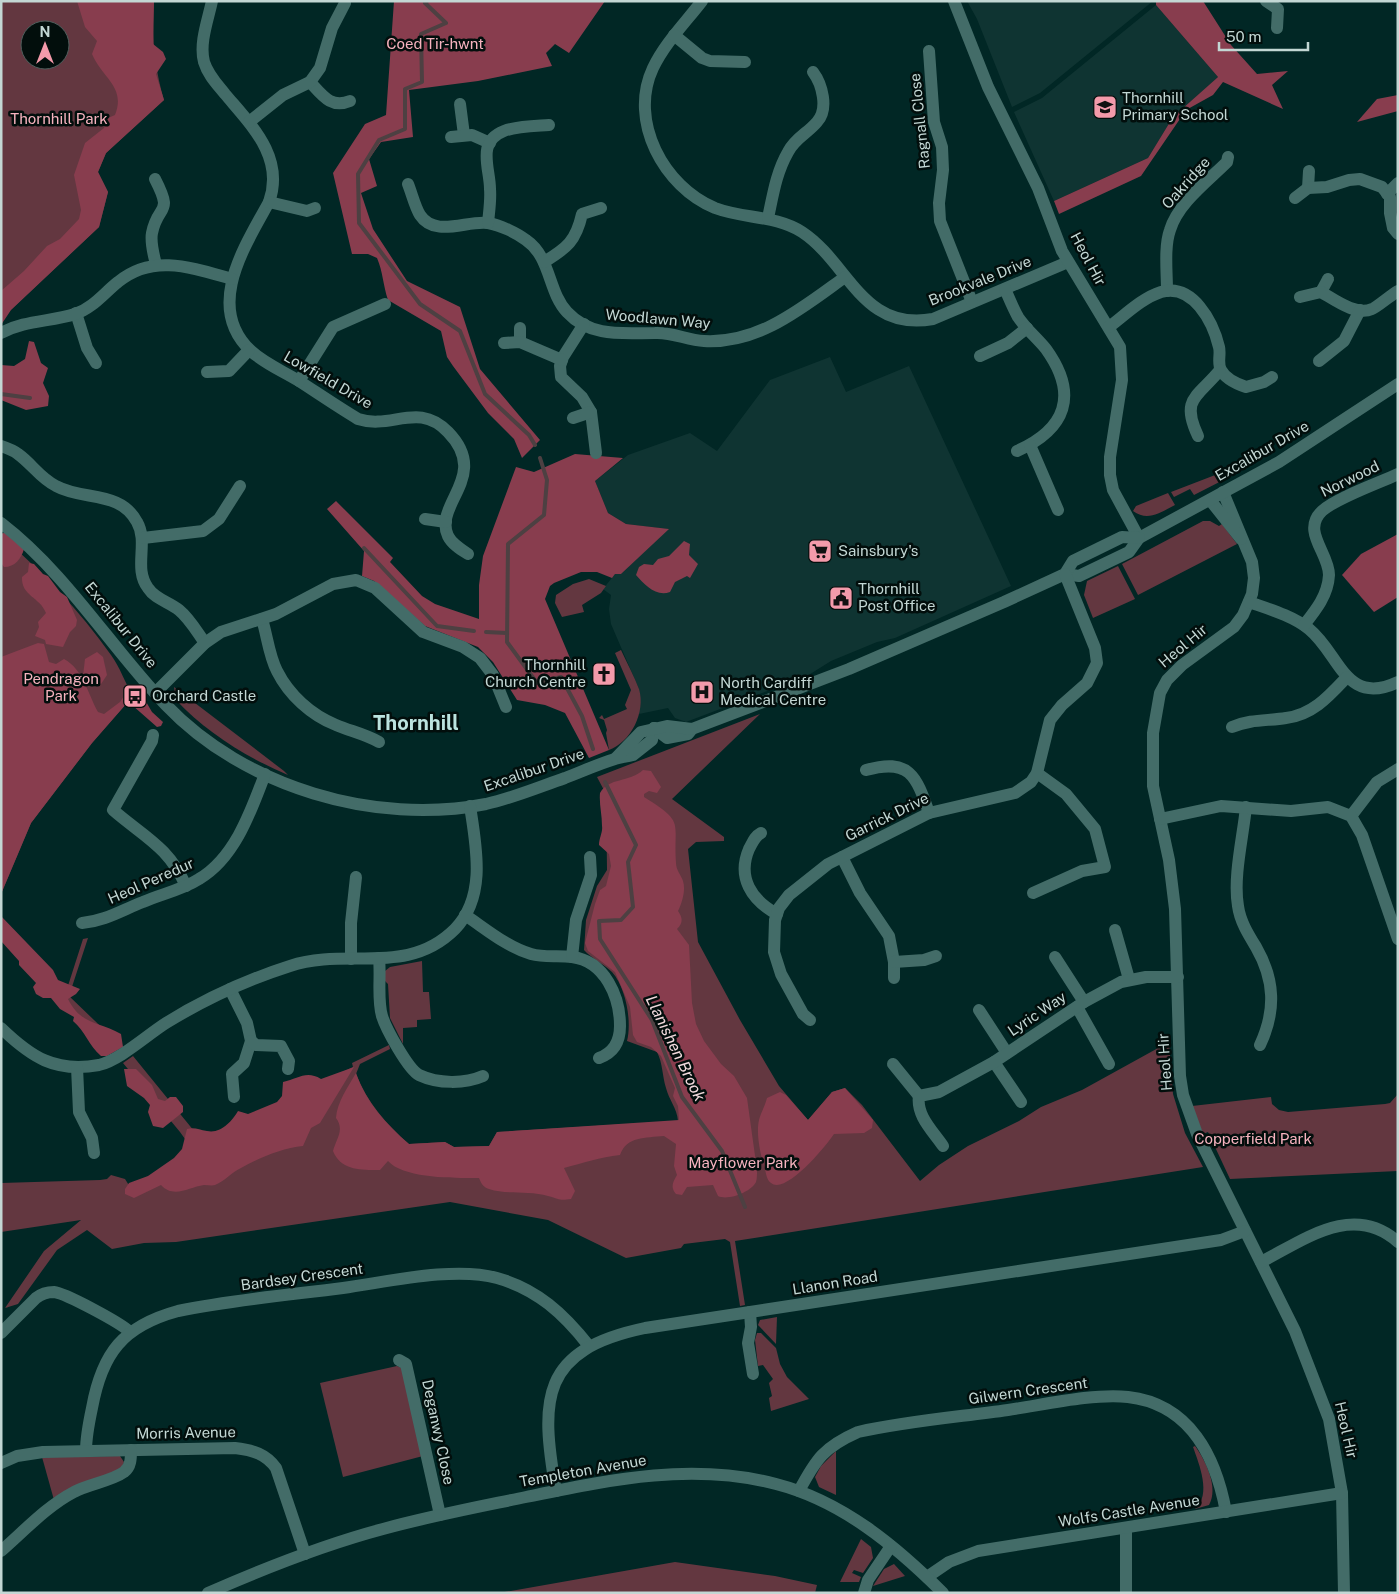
<svg xmlns="http://www.w3.org/2000/svg" width="1399" height="1594" font-family="'Public Sans',sans-serif">
  <rect width="100%" height="100%" fill="#012725"/>
  <g fill="#0f3432">
    <path d="M967,1H1153L1040,93L1012,107L977,19Z"/>
    <path d="M1156,5L1218,77L1173,117L1148,158L1054,201L1014,112L1042,98Z"/>
    <path d="M830,357L846,392L909,366L1011,586L895,638L877,642L831,661L807,676L686,722L675,718L668,708L639,714V689L611,624L609,609L611,595L603,589L615,574H621L668,529L626,524L608,513L595,481L628,455L690,433L717,451L770,380Z"/>
  </g>
  <g fill="#633740" fill-rule="evenodd">
    <path d="M1,1H154C152,36 154,66 164,100L106,153L98,172L108,192L99,227L1,319ZM30,30H60V60H30Z"/>
    <path d="M1236,467L1239,472L1194,495L1190,489L1174,497L1171,492Z"/>
    <path d="M1168,493L1175,505C1161,512 1148,522 1133,511L1136,506Z"/>
    <path d="M1203,521H1210L1219,526L1222,524L1237,544L1138,595L1122,564Z"/>
    <path d="M1,536C42,571 80,611 111,655C120,667 125,683 133,696L92,743L31,823L1,894Z"/>
    <path d="M1118,566L1135,599L1093,618L1084,595L1087,581Z"/>
    <path d="M589,579L606,586L601,593L582,605L584,612L562,617L555,603L556,595L573,584Z"/>
    <path d="M621,650C627,663 634,676 639,689C646,712 631,742 609,750L606,733L607,730L604,720L599,718L602,715L604,719L627,709L625,705L631,690L615,653Z"/>
    <path d="M174,687L284,771L288,775C246,757 207,733 176,700Z"/>
    <path d="M760,714L672,799L724,837V841L696,842L688,849L698,942L740,1020L779,1086L808,1120L832,1092L845,1088L862,1105L920,1181L939,1165L968,1146L1019,1121L1041,1107L1082,1090L1169,1042L1173,1094L1185,1133L1203,1167L735,1241L745,1305L740,1306L730,1242L725,1239L684,1244L681,1248L626,1258L548,1220L450,1202L176,1242L144,1243L112,1249L87,1230L57,1250L18,1304L5,1308L44,1251L81,1220L1,1232V1183L100,1180L107,1179L111,1175L125,1179L130,1187L166,1169L185,1147V1139L180,1132L123,1063L133,1056L203,1142L353,1067L352,1063L389,1045L390,1049L360,1064L356,1074C367,1102 386,1124 409,1144L445,1142L454,1147L489,1146L497,1132L678,1121C677,1108 669,1100 666,1088C662,1075 663,1064 657,1052L627,1041C632,1021 626,988 612,972C604,964 592,959 584,950L586,920L597,886L607,870L606,794L597,777Z"/>
    <path d="M1,918L66,992L83,939L88,938L69,996L119,1044L110,1050L65,1003Z"/>
    <path d="M422,961L423,992H429L431,1019L417,1020V1027L403,1028V1044L390,1018L388,984L385,981V971L390,967Z"/>
    <path d="M1398,1094V1171L1230,1179L1208,1132L1203,1134L1192,1106L1271,1097L1272,1104L1279,1110L1288,1112L1385,1104L1390,1103Z"/>
    <path d="M777,1317L776,1344L758,1325L760,1320Z"/>
    <path d="M757,1333H761L776,1348L780,1364L787,1377L809,1399L771,1411L769,1398L772,1396L769,1383L773,1379L763,1365L758,1366L755,1340Z"/>
    <path d="M397,1366L402,1368L423,1456L343,1477L320,1383Z"/>
    <path d="M1195,1446C1206,1461 1219,1488 1209,1505L1195,1509C1212,1495 1199,1464 1193,1447Z"/>
    <path d="M836,1451V1495L819,1487L815,1477L821,1466Z"/>
    <path d="M120,1456L124,1462L122,1469L54,1500L42,1457Z"/>
    <path d="M861,1539L871,1547L873,1558L863,1573L854,1570L852,1573L861,1577L859,1582H840Z"/>
    <path d="M675,1562L775,1576L817,1585L815,1593H499Z"/>
    <path d="M894,1564L905,1576L873,1586L884,1569Z"/>
  </g>
  <g fill="#883d4e">
    <path d="M77,1H154L153,44L163,52L166,59L156,74L164,100L106,153L98,172L108,192L99,227L11,310L1,325V291L24,271L47,246L60,239L79,219L81,210L74,175L85,143L104,128L108,118L115,115C126,87 103,79 92,54L97,41L85,27Z"/>
    <path d="M394,1H605L569,53L555,44L546,53L552,66L478,81L409,90L413,137L381,142L369,159L377,186L361,193L373,229L407,281L460,307L480,369L540,440L522,458L514,439L488,413L453,366L447,357L441,331L388,300C383,285 383,272 377,258L368,254H352L333,173L365,124L386,115Z"/>
    <path d="M1156,1H1203L1231,45L1257,74L1288,71L1272,85L1283,109L1223,82L1213,95L1186,110L1141,176L1059,214L1054,201L1148,158L1173,117L1218,77L1156,5Z"/>
    <path d="M1398,95V111L1357,122L1377,99Z"/>
    <path d="M29,341L34,342L41,363L48,368L43,383L49,396L48,406L26,410L1,400V365L14,366L25,359Z"/>
    <path d="M575,454L623,458L595,481L608,513L626,524L669,529L621,574H615L612,578L597,572H581L554,583L550,586L545,599L609,750L589,758L565,713L545,705L517,700L493,662L478,647L425,626L374,581L362,576L364,551L327,509L336,501L393,558L390,562L422,596L435,604L479,619V585L483,556L516,467L534,472Z"/>
    <path d="M6,532L24,549C21,559 15,567 4,567L1,563V534Z"/>
    <path d="M1398,534V597L1374,612L1342,575L1361,554Z"/>
    <path d="M684,541L690,544L689,555L698,564L690,578L687,576L675,582L670,592C656,597 645,585 636,575L639,567L644,564L653,565L658,559L669,556Z"/>
    <path d="M29,563L34,564L43,574L48,576L60,592L67,597L77,620L76,626L70,632L63,647L46,644L45,640L35,636L39,627L38,622L46,613C40,597 21,596 22,577L28,572Z"/>
    <path d="M38,643L44,644L49,662L56,664L64,659C83,669 88,694 98,712L104,714L120,702L126,693H141L152,712L163,722L161,726L157,727L132,705L127,703L92,743L31,823L1,894V657Z"/>
    <path d="M97,652L103,657L107,675L101,684L83,676L85,659Z"/>
    <path d="M643,770L651,771L661,787L657,793L649,791L644,794V797C686,823 673,821 676,863C676,870 681,875 683,881C686,890 682,903 678,911C683,918 683,923 677,929L689,945L692,1003L696,1024L704,1041L721,1064L734,1076L747,1098L757,1170C757,1174 757,1179 756,1182C751,1192 728,1201 718,1196L713,1185L687,1187L682,1195L676,1194C670,1187 673,1182 677,1175L674,1166L676,1144L664,1136C645,1138 627,1136 620,1155C600,1157 583,1163 564,1168L575,1191L571,1199C559,1201 560,1199 548,1196C529,1190 507,1195 489,1189C483,1187 481,1183 479,1178C456,1178 404,1179 388,1161L380,1170C362,1170 341,1171 333,1151C336,1139 345,1130 336,1118C337,1102 348,1087 356,1073C366,1102 386,1124 409,1144L445,1142L454,1147L489,1146L497,1132L679,1120L678,1106L673,1096L675,1088L661,1056L651,1047L637,1042L633,1035L630,1007L615,972L588,951L585,943L595,904L600,890L606,886L611,866L609,854L599,845C599,838 603,832 602,826C602,814 599,804 600,793C609,777 629,783 643,770Z"/>
    <path d="M1,916L53,970L58,980L80,989L76,994L68,999C81,1025 98,1021 121,1034L123,1047L107,1056H101C89,1046 85,1031 73,1021L74,1017L60,1009L51,998H43L36,994L33,987L36,983L19,965V961L1,941Z"/>
    <path d="M354,1067L320,1123L311,1128L303,1146C282,1148 259,1158 241,1168C232,1172 225,1181 215,1185C212,1186 208,1185 204,1185C189,1187 174,1199 161,1185L134,1198L125,1194V1189L129,1183L148,1176L174,1158L182,1149L187,1129C195,1127 199,1130 207,1131C221,1134 232,1121 238,1111L248,1114L277,1102L282,1096L283,1082C298,1079 306,1070 321,1079Z"/>
    <path d="M124,1069H136L152,1085L158,1099L165,1101L170,1097H176L183,1106V1112L163,1128L153,1126L148,1112L150,1105L144,1098L127,1086Z"/>
    <path d="M845,1088L873,1120L872,1128L864,1133L834,1134C826,1146 786,1195 771,1183C766,1180 766,1171 764,1166C760,1153 756,1133 759,1120C761,1112 765,1106 767,1098L780,1092L786,1095L808,1120L832,1092Z"/>
  </g>
  <g fill="none" stroke-linecap="round" stroke-linejoin="round">
    <g stroke="#4d4042" stroke-width="4">
      <path d="M427,1L425,3L446,23L421,34L422,82L405,89V129L379,140L358,174L359,223L420,304L460,331L485,394L529,435L535,445"/>
      <path d="M1,394L30,398"/>
      <path d="M540,458L547,480L544,515L508,544L507,642L537,683L561,677L582,716L593,749"/>
      <path d="M364,548L437,626L474,631"/>
      <path d="M486,632L507,633"/>
      <path d="M605,782L636,845L628,862L633,907L621,920L599,921L600,939L652,1020L682,1097L722,1151L745,1207"/>
    </g>
    <g stroke="#436c68" stroke-width="12">
      <path d="M212,1C208,20 199,43 204,62C208,75 217,84 225,94C251,125 285,157 269,202C245,246 204,307 251,351C265,364 283,371 299,381C319,394 338,407 358,419C392,430 418,401 448,432C491,476 433,504 448,536C452,544 460,549 468,554"/>
      <path d="M702,1C685,23 665,43 653,68C628,121 664,187 715,208C744,219 775,215 802,232C849,263 862,332 933,319L1068,262"/>
      <path d="M954,1L988,87L1038,188L1062,251L1120,347L1122,380L1110,457V475L1113,490L1139,538"/>
      <path d="M1266,1L1278,9L1277,28"/>
      <path d="M674,35L702,58L710,61L745,62"/>
      <path d="M929,51L934,122L942,147L943,170L939,203L940,221L972,302"/>
      <path d="M310,82C322,95 331,109 350,101"/>
      <path d="M460,104L464,135"/>
      <path d="M249,122L283,95L310,82L320,68L332,28L345,3"/>
      <path d="M451,137L472,135L490,143"/>
      <path d="M155,179C174,216 158,203 152,233C150,243 154,255 156,265"/>
      <path d="M408,184C412,194 415,207 420,215C435,238 467,220 488,223C500,225 517,233 526,240C551,257 548,292 567,312C591,338 623,333 655,333C672,332 687,340 704,341C759,344 802,308 845,277"/>
      <path d="M1308,188L1309,171"/>
      <path d="M1387,194L1398,183"/>
      <path d="M1295,198L1308,188L1327,187L1349,180L1360,179L1382,187L1390,197V213L1393,228L1398,234"/>
      <path d="M269,202L307,211L315,208"/>
      <path d="M768,218C773,195 776,173 788,152C795,138 808,133 817,122C829,109 822,84 813,72"/>
      <path d="M488,223C489,212 491,200 490,189C490,168 476,142 504,131C517,126 535,126 549,125"/>
      <path d="M544,262C567,248 576,241 582,214L601,208"/>
      <path d="M1005,289C1009,298 1013,308 1018,317C1026,329 1037,338 1046,349C1079,395 1066,429 1017,451"/>
      <path d="M1167,291C1167,272 1164,247 1170,230C1178,203 1208,181 1227,162L1228,157"/>
      <path d="M1321,292L1328,279"/>
      <path d="M1300,297L1321,292C1335,300 1356,316 1372,309C1376,308 1391,295 1398,291"/>
      <path d="M76,313L87,348L96,363"/>
      <path d="M584,324L563,357L560,366L561,377L582,397L591,412L596,453"/>
      <path d="M1109,327C1125,315 1142,298 1161,292C1193,283 1213,322 1219,347C1221,354 1217,363 1221,370C1225,378 1237,384 1246,387L1264,382L1272,377"/>
      <path d="M520,328V342"/>
      <path d="M1,333C25,320 50,322 75,314C93,308 104,293 118,282C153,253 193,268 232,279"/>
      <path d="M504,343L520,342L562,360"/>
      <path d="M980,356L1008,343L1027,328"/>
      <path d="M1319,361L1344,341L1360,310"/>
      <path d="M207,372L229,371L249,350"/>
      <path d="M299,381L333,327L385,304"/>
      <path d="M573,418L591,412"/>
      <path d="M1198,436C1180,398 1198,397 1220,370"/>
      <path d="M1030,445L1058,510"/>
      <path d="M1,446C7,448 13,450 18,454C32,464 40,478 56,486C83,501 120,490 137,522C149,543 133,568 148,588C155,599 169,602 179,610C190,619 197,632 205,643"/>
      <path d="M1223,492L1252,562L1254,578L1252,594L1243,615L1234,627L1182,665L1167,680L1160,693L1153,733V786L1169,860L1175,909L1180,1076L1183,1095L1197,1134L1295,1331L1329,1419L1342,1493L1344,1593"/>
      <path d="M1210,500L1241,539"/>
      <path d="M425,519L446,522"/>
      <path d="M1,523C67,574 109,645 166,705C244,787 375,826 486,804C513,798 539,787 565,778C581,772 598,764 615,759C620,757 626,757 633,755L652,740L654,728"/>
      <path d="M143,538L203,531L219,519L240,486"/>
      <path d="M1065,574L1079,576L1129,552L1139,538L1279,462L1398,384"/>
      <path d="M1249,602C1269,609 1293,616 1309,629C1340,654 1345,707 1398,682"/>
      <path d="M262,619C267,635 269,656 277,671C289,695 311,715 336,725C350,731 365,734 379,742"/>
      <path d="M1304,625C1316,610 1328,595 1329,575C1329,553 1301,531 1322,511C1336,498 1379,483 1398,474"/>
      <path d="M155,693L205,643L221,632L276,614L333,584L356,580L375,588L423,632L463,647L480,658L493,675L506,707"/>
      <path d="M1232,727C1251,719 1267,721 1286,718C1313,715 1330,695 1347,677"/>
      <path d="M654,728L667,738L688,734L692,729L849,669L1004,602L1065,574L1073,561L1122,537L1139,538"/>
      <path d="M153,735L152,741L113,810C144,837 168,846 186,886"/>
      <path d="M616,758L641,732L667,726L692,729"/>
      <path d="M866,770C909,758 916,775 929,813"/>
      <path d="M1246,807C1243,837 1233,877 1238,906C1240,921 1248,934 1256,947C1275,980 1276,1011 1260,1045"/>
      <path d="M1351,816L1377,782L1398,769"/>
      <path d="M1160,819L1221,806L1291,811L1328,807L1351,816L1362,835L1398,939"/>
      <path d="M761,833C754,837 753,842 749,849C737,877 751,900 777,914"/>
      <path d="M842,857L860,893L889,936L894,962V978"/>
      <path d="M1033,893L1082,871L1105,867L1095,829L1066,794L1037,773"/>
      <path d="M465,915C486,929 507,947 531,954C545,958 558,955 572,957C605,961 620,997 620,1026C620,1042 613,1053 599,1058"/>
      <path d="M82,923C105,921 122,910 143,902C161,894 182,890 199,879C235,858 251,811 265,774"/>
      <path d="M1115,930L1129,979"/>
      <path d="M572,957L576,920L591,875L590,857"/>
      <path d="M1055,957L1084,1002"/>
      <path d="M379,958C381,977 377,999 382,1016C386,1029 408,1069 419,1075C438,1084 465,1084 483,1076"/>
      <path d="M351,959V923L356,877"/>
      <path d="M894,962L924,960L936,956"/>
      <path d="M230,989L247,1023L251,1041L244,1063L232,1074L234,1097"/>
      <path d="M1077,1007L1109,1064"/>
      <path d="M979,1010L1007,1053"/>
      <path d="M810,1020L803,1014L781,974L774,952L775,920L779,908L789,895L828,864L929,813L1015,793L1031,782L1037,773L1050,720L1062,705L1087,683L1097,663L1095,648L1065,574"/>
      <path d="M1,1028C31,1057 55,1073 99,1065C120,1060 147,1035 166,1023C205,999 246,980 290,966C347,947 407,977 455,929C487,896 476,846 470,806"/>
      <path d="M251,1041L256,1045L281,1046L289,1061L288,1069"/>
      <path d="M994,1062L1021,1102"/>
      <path d="M893,1064L919,1096"/>
      <path d="M77,1067L79,1112L92,1138L94,1153"/>
      <path d="M943,1146C933,1131 916,1116 919,1096L939,1092L994,1062L1084,1002L1121,982L1146,977H1178"/>
      <path d="M1261,1262C1304,1240 1353,1202 1398,1242"/>
      <path d="M750,1312L751,1327L748,1343L753,1374"/>
      <path d="M1,1333L36,1298C41,1294 47,1292 54,1292C65,1293 121,1323 130,1332"/>
      <path d="M399,1360L406,1364L440,1515"/>
      <path d="M86,1451C86,1436 89,1422 92,1408C102,1353 123,1326 178,1311C232,1300 288,1295 343,1288C387,1282 454,1266 497,1278C537,1289 564,1314 589,1346"/>
      <path d="M1,1463L17,1456L43,1452L235,1448C253,1450 266,1454 276,1468L305,1554"/>
      <path d="M556,1491C540,1399 540,1350 645,1328L1221,1240L1245,1231"/>
      <path d="M799,1491C816,1459 824,1447 858,1432C907,1421 958,1417 1008,1410C1043,1405 1094,1393 1128,1397C1190,1404 1216,1457 1226,1512"/>
      <path d="M1126,1528V1593"/>
      <path d="M1,1551C24,1531 47,1506 74,1492C88,1484 112,1481 124,1472C131,1467 131,1458 131,1450"/>
      <path d="M927,1577L949,1562L978,1551L1342,1493"/>
      <path d="M208,1593C265,1568 323,1545 383,1529C430,1516 478,1507 526,1497C609,1480 691,1462 776,1484C842,1501 896,1546 943,1593"/>
      <path d="M864,1593L868,1580L891,1546"/>
    </g>
  </g>
  <defs>
    <g id="school-square" transform="scale(1.25)"><rect x="-9" y="-9" width="18" height="18" rx="4" fill="#f39aaa" stroke="#020e0c"/><path d="M0-5L7-2L0 1L-7-2ZM-4 1L0 2.5L4 1V4Q0 6-4 4Z" fill="#111"/></g>
    <g id="supermarket-square" transform="scale(1.25)"><rect x="-9" y="-9" width="18" height="18" rx="4" fill="#f39aaa" stroke="#020e0c"/><path d="M-6-5.5h2.5l.6 2H6L4.5 2H-2.5L-4.4-4H-6ZM-1.5 3.2a1.3 1.3 0 1 0 .1 0ZM3 3.2a1.3 1.3 0 1 0 .1 0Z" fill="#111"/></g>
    <g id="civic-square" transform="scale(1.25)"><rect x="-9" y="-9" width="18" height="18" rx="4" fill="#f39aaa" stroke="#020e0c"/><path d="M-.6-6.5H3V-4.5H.6V-3L4-1V1h2V6H-6V1h2V-1L-.6-3ZM-1.2 2.5V6h2.4V2.5Z" fill="#111"/></g>
    <g id="church-square" transform="scale(1.25)"><rect x="-9" y="-9" width="18" height="18" rx="4" fill="#f39aaa" stroke="#020e0c"/><path d="M-1.2-6h2.4v3.5h3.3v2.4h-3.3V6h-2.4V-.1h-3.3v-2.4h3.3Z" fill="#111"/></g>
    <g id="hospital-square" transform="scale(1.25)"><rect x="-9" y="-9" width="18" height="18" rx="4" fill="#f39aaa" stroke="#020e0c"/><path d="M-5-5h3v3.5h4V-5h3V5h-3V1.5h-4V5h-3Z" fill="#111"/></g>
    <g id="bus-square" transform="scale(1.25)"><rect x="-9" y="-9" width="18" height="18" rx="4" fill="#f39aaa" stroke="#020e0c"/><path d="M-5-6H5V4H4V6H2V4H-2V6H-4V4H-5ZM-3.5-4V0h7V-4ZM-3.5 1.2v1.5H-2V1.2ZM2 1.2v1.5H3.5V1.2Z" fill="#111"/></g>
  </defs>
  <g fill-rule="evenodd">
    <use href="#school-square" x="1105" y="107"/>
    <use href="#supermarket-square" x="820" y="551"/>
    <use href="#civic-square" x="841" y="598"/>
    <use href="#church-square" x="604" y="674"/>
    <use href="#hospital-square" x="702" y="692"/>
    <use href="#bus-square" x="135" y="696"/>
  </g>
  <g text-anchor="middle" stroke-width="5" stroke-linejoin="round" paint-order="stroke">
    <g font-size="15" fill="#f7b3bf" stroke="#020e0c">
      <text x="435" y="49">Coed Tir-hwnt</text>
      <text x="59" y="124">Thornhill Park</text>
      <text x="61" y="684">Pendragon<tspan x="61" dy="17">Park</tspan></text>
      <text x="1253" y="1144">Copperfield Park</text>
      <text x="743" y="1168">Mayflower Park</text>
    </g>
    <g font-size="15" fill="#c3d7d4" stroke="#020e0c" text-anchor="start">
      <text x="1122" y="103">Thornhill<tspan x="1122" dy="17">Primary School</tspan></text>
      <text x="838" y="556">Sainsbury's</text>
      <text x="858" y="594">Thornhill<tspan x="858" dy="17">Post Office</tspan></text>
      <text x="586" y="670" text-anchor="end">Thornhill<tspan x="586" dy="17">Church Centre</tspan></text>
      <text x="720" y="688">North Cardiff<tspan x="720" dy="17">Medical Centre</tspan></text>
      <text x="152" y="701">Orchard Castle</text>
    </g>
    <g font-size="15" fill="#c3d7d4" stroke="#020e0c">
      <text transform="translate(920 121) rotate(-96)" y="5">Ragnall Close</text>
      <text transform="translate(1186 183) rotate(-48)" y="5">Oakridge</text>
      <text transform="translate(1088 259) rotate(62)" y="5">Heol Hir</text>
      <text transform="translate(980 281) rotate(-22)" y="5">Brookvale Drive</text>
      <text transform="translate(658 319) rotate(5)" y="5">Woodlawn Way</text>
      <text transform="translate(328 380) rotate(30)" y="5">Lowfield Drive</text>
      <text transform="translate(1262 451) rotate(-30)" y="5">Excalibur Drive</text>
      <text transform="translate(1350 479) rotate(-26)" y="5">Norwood</text>
      <text transform="translate(121 625) rotate(51)" y="5">Excalibur Drive</text>
      <text transform="translate(1183 646) rotate(-40)" y="5">Heol Hir</text>
      <text transform="translate(534 770) rotate(-19)" y="5">Excalibur Drive</text>
      <text transform="translate(887 817) rotate(-26)" y="5">Garrick Drive</text>
      <text transform="translate(151 881) rotate(-24)" y="5">Heol Peredur</text>
      <text transform="translate(1037 1014) rotate(-34)" y="5">Lyric Way</text>
      <text transform="translate(1165 1062) rotate(-94)" y="5">Heol Hir</text>
      <text transform="translate(302 1277) rotate(-8)" y="5">Bardsey Crescent</text>
      <text transform="translate(835 1283) rotate(-9)" y="5">Llanon Road</text>
      <text transform="translate(1028 1391) rotate(-8)" y="5">Gilwern Crescent</text>
      <text transform="translate(1346 1430) rotate(77)" y="5">Heol Hir</text>
      <text transform="translate(438 1432) rotate(78)" y="5">Deganwy Close</text>
      <text transform="translate(186 1433) rotate(-1)" y="5">Morris Avenue</text>
      <text transform="translate(583 1471) rotate(-10)" y="5">Templeton Avenue</text>
      <text transform="translate(1129 1511) rotate(-9)" y="5">Wolfs Castle Avenue</text>
    </g>
    <g font-size="16" font-style="italic" fill="#f1d9dc" stroke="#020e0c">
      <text transform="translate(676 1048) rotate(64)" y="6">Llanishen Brook</text>
    </g>
    <g font-size="20" font-weight="bold" fill="#bbe3df" stroke="#020e0c">
      <text x="416" y="730">Thornhill</text>
    </g>
  </g>
  <rect width="1399" height="1594" fill="none" stroke="#c3d7d4" stroke-width="5"/>
  <g transform="translate(45 45)"><circle r="24" fill="#020e0c" stroke="#4f5e5c"/>
  <path d="M0-4L9 19L0 12L-9 19Z" fill="#f39aaa"/>
  <text y="-8" font-size="14" font-weight="bold" text-anchor="middle" fill="#c3d7d4">N</text>
  </g>
  <path d="M1219 42v8h89v-8" fill="none" stroke="#c3d7d4" stroke-width="2.5"/>
  <text x="1226" y="42" font-size="15" fill="#c3d7d4" stroke="#020e0c" stroke-width="4" paint-order="stroke">50 m</text>
</svg>
